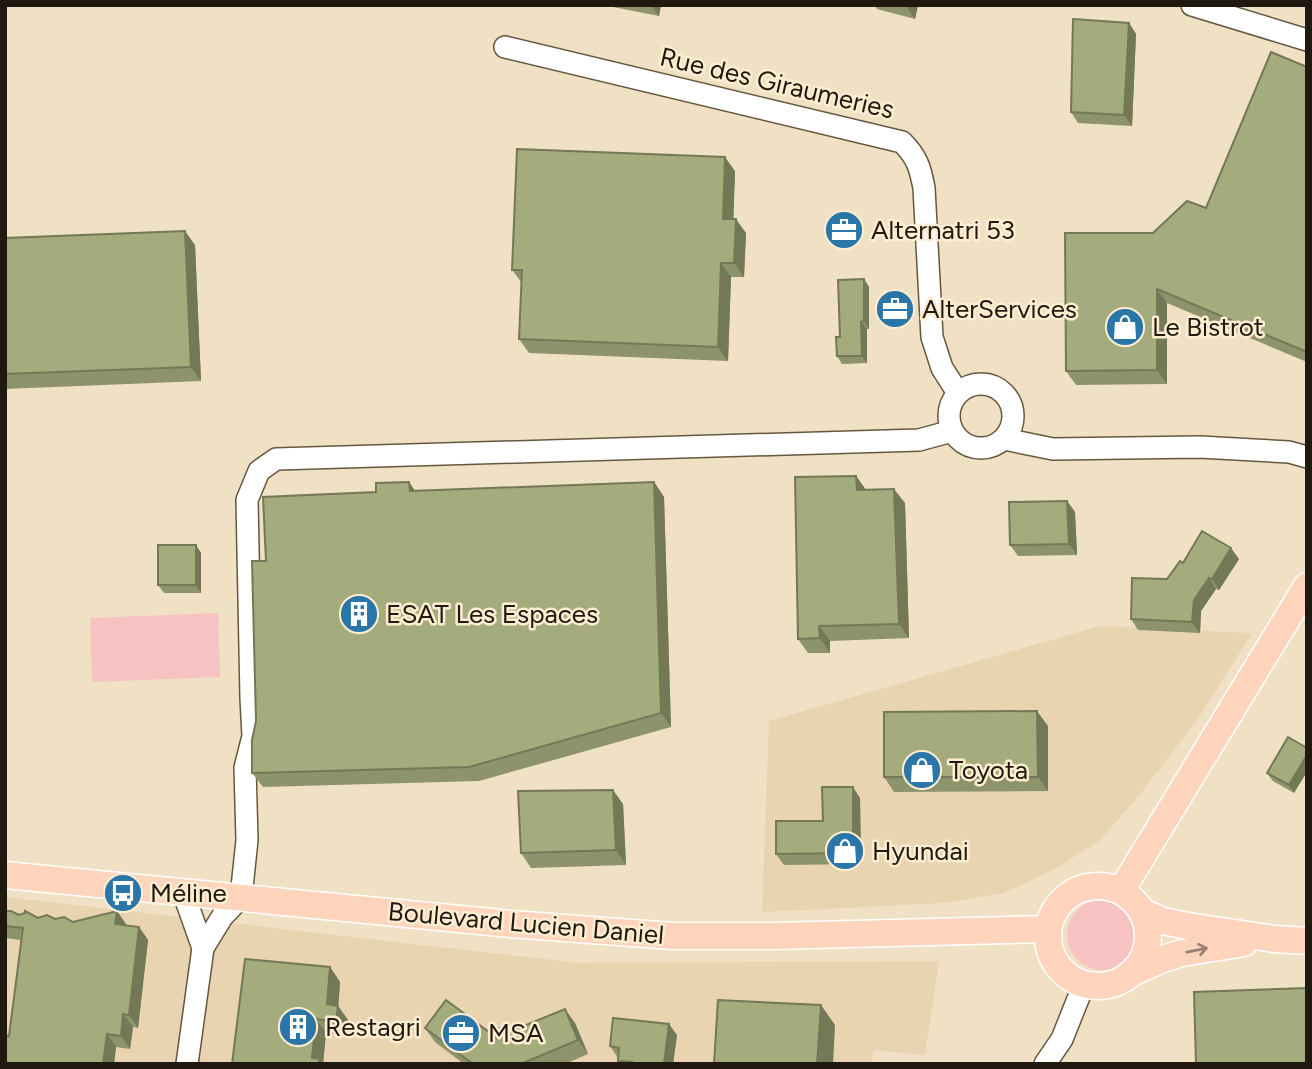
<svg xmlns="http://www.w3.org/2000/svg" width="1312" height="1069" font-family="Figtree,sans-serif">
  <rect width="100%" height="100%" fill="#f0e0c4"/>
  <g fill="#e8d4b1">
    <path d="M1100,626L1252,633L1200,716L1141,793L1100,840L1057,868L1004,893L944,903L762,912L769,721Z"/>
    <path d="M5,897L579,963L939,961L925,1055L873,1050L872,1064H5Z"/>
  </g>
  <g fill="#f7c2c2">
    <path d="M218,613L220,677L92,682L90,618Z"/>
    <circle cx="1102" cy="935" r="35"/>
  </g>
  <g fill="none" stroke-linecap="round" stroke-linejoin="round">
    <g stroke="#66583f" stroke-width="24">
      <g id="minor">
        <path d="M1192,5L1307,40"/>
        <path d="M505,47L902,142C917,157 920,167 924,188L932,337L942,368L958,393"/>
        <circle cx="981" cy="416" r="32"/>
        <path d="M1004,439L1053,449L1200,447L1289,452L1307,457"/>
        <path d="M183,892L203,948L187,1064"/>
        <path d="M203,948L222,917L241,897L247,840L245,768L253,736L251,698L247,500L259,471L276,459L919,440L952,431"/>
        <path d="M1045,1064L1062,1039L1084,984"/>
      </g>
    </g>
    <g stroke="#fff" stroke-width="29">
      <g id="major">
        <path d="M5,875L511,924L673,936H774L1048,929"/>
        <circle cx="1098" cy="936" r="50"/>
        <path d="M1121,891L1307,586"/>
        <path d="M1143,912L1163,921L1188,926L1274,939L1307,941"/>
        <path d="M1133,972L1163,959L1182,953L1244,943"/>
      </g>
    </g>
    <use href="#minor" stroke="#fff" stroke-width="21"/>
    <use href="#major" stroke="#fed4bd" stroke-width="26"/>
  </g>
  <g fill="#8d936b">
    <path d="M603,5H661L659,16Z"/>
    <path d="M875,5H918L915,19L877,9Z"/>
    <path d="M1129,23L1136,34L1132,126L1078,123L1071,112Z"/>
    <path d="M1307,67V362L1167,303V384L1076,385L1066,371L1153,233L1206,208Z"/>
    <path d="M735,171L733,219L746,233L744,277H731L728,361L529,353L519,339L522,283L512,270Z"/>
    <path d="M5,238L195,245L201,381L5,389Z"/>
    <path d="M864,279L869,287V329H867V363L842,364L837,356L840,337Z"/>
    <path d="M856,476L866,490L905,503L909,638L830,641V653H808L798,639Z"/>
    <path d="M409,482L415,491L654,482L664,497L671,727L479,781L263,787L252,773L256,721L376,492Z"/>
    <path d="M1067,501L1075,512L1077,555L1018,556L1010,545Z"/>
    <path d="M201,553V593H164L158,585Z"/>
    <path d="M1239,559L1219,590L1216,589L1201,611L1200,633L1138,630L1131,619L1183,563Z"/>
    <path d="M1048,726V791L894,792L884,777Z"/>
    <path d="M1288,737L1294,793L1273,781L1267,773Z"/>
    <path d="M860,798L861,864L784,865L776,854L823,821Z"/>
    <path d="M623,804L626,865L531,868L521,853Z"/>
    <path d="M5,911L19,915L73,922L117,911L126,925L139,927L148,940L138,1028L133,1027L130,1049L116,1047L114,1064H5L21,940L5,938Z"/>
    <path d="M330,967L340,982L338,1006L348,1020L346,1036L326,1033L323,1064H232Z"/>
    <path d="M575,1023L588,1054L565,1064H464L435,1042L425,1028L497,1038L514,1030Z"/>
    <path d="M677,1035L673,1064H620L618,1061V1058L610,1046Z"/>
  </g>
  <g fill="#737857">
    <path d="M651,5H661L659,16Z"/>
    <path d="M905,5H918L915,19Z"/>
    <path d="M1129,23L1136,34L1132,126L1124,115Z"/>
    <path d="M725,157L735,171L733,233L723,219Z"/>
    <path d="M736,219L746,233L744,277L734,263Z"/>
    <path d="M185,231L195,245L201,381L191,367Z"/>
    <path d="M721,263L731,277L728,361L718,347Z"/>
    <path d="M864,279L869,287V329L864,321Z"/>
    <path d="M1157,289L1167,303V384L1157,370Z"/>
    <path d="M861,322L867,329V363L862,356Z"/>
    <path d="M856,476L866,490H857Z"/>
    <path d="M409,482L419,497L410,491Z"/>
    <path d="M654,482L664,497L671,727L661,713Z"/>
    <path d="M894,489L905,503L909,638L899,624Z"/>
    <path d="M1067,501L1075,512L1077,555L1069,544Z"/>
    <path d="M196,545L201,553V593L196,585Z"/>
    <path d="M1231,548L1239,559L1219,590L1212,579Z"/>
    <path d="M1209,578L1216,589L1201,611L1200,633L1192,622L1194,600Z"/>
    <path d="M819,626L830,641V653L820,638Z"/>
    <path d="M1037,711L1048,726V791L1038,777Z"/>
    <path d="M1307,755V772L1294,793L1289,785Z"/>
    <path d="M853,787L860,798L861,864L853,853Z"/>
    <path d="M613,790L623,804L626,865L616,850Z"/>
    <path d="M117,911L126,924L124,937L115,924Z"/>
    <path d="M139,927L148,940L138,1028L129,1015Z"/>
    <path d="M330,967L340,982L338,1009V1006L348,1020L346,1036L336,1022L327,1004Z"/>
    <path d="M821,1005L835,1025L833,1064H817Z"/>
    <path d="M565,1009L575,1023L588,1054L578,1040Z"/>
    <path d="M123,1014L133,1027L130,1049L121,1036Z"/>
    <path d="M316,1019L326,1033L323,1064H315L312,1058Z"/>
    <path d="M669,1024L677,1035L673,1064H664Z"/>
    <path d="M107,1034L116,1047L114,1064H103Z"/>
  </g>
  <g fill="#a4ab7c" stroke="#737857" stroke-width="2">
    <path d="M1073,19L1129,23L1124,115L1071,112Z"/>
    <path d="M1271,52L1307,67V352L1157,289V370L1066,371L1065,233H1153L1187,201L1206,208Z"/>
    <path d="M517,149L725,157L723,219H736L734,263H721L718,347L519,339L522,270H512Z"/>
    <path d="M185,231L191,367L5,374V238Z"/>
    <path d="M864,279V321L861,322L862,356H837L836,337H840L838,280Z"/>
    <path d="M856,476L857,490L894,489L899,624L819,626L820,638L798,639L795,477Z"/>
    <path d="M409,482L410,491L654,482L661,713L469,767L252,773V740L256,721L252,561H266L263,497L376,492V483Z"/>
    <path d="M1067,501L1069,544L1010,545L1009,502Z"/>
    <path d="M1202,531L1231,548L1212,579L1209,578L1194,600L1192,622L1131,619L1132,578L1167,579L1180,561L1183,563Z"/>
    <rect x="158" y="545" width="38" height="40"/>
    <path d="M1037,711L1038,777H884V712Z"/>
    <path d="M1288,737L1307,748V755L1289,785L1267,773Z"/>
    <path d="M822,787H853V853L776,854V821H823Z"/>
    <path d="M613,790L616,850L521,853L518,791Z"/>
    <path d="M5,911H11L19,915L25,913V911L38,918L47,915L55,919L64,917L73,922L117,911L115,924L139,927L129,1015L123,1014L121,1036L107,1034L103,1064H5V1035L9,1036L23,928L5,926Z"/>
    <path d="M245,959L330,967L327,1004L338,1006L336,1022L316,1019L312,1058L320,1059L319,1064H232Z"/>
    <path d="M1307,988V1064H1196L1194,992Z"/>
    <path d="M446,1000L497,1038L499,1028L514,1030L565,1009L578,1040L521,1064H473L425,1028Z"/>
    <path d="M718,1000L821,1005L817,1064H714Z"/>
    <path d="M613,1018L669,1024L664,1064H631L632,1062L618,1061L619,1048L610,1046Z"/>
  </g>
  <defs><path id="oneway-shaft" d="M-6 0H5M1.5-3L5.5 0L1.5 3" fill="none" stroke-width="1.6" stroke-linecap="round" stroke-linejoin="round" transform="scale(1.75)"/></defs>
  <use stroke="#9a806f" href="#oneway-shaft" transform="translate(1197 950) rotate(-11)"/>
  <defs>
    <g id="office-disc" transform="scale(2.0125)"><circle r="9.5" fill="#2a76a9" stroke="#feedd1"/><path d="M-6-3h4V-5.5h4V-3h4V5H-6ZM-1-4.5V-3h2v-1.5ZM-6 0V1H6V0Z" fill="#fff"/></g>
    <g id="shop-disc" transform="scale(2.0125)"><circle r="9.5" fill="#2a76a9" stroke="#feedd1"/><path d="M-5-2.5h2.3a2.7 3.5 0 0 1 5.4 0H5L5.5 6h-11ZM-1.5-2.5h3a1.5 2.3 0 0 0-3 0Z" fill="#fff"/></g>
    <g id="building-disc" transform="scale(2.0125)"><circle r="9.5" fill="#2a76a9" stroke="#feedd1"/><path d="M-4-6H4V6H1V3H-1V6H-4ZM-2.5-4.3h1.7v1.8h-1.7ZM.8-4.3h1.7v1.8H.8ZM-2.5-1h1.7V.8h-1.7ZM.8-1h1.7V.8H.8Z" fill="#fff"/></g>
    <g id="bus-disc" transform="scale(2.0125)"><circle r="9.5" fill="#2a76a9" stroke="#feedd1"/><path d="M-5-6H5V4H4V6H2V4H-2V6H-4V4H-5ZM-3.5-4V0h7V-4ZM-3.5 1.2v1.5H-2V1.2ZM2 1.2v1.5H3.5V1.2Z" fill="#fff"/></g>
  </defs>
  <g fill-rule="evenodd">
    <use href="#office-disc" x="844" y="230"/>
    <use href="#office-disc" x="895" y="309"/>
    <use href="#shop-disc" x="1125" y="327"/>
    <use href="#building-disc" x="359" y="614"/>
    <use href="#shop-disc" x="922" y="770"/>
    <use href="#shop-disc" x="845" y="851"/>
    <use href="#bus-disc" x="123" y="893"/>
    <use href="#building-disc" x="298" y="1027"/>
    <use href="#office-disc" x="461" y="1033"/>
  </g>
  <g text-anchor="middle" stroke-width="5" stroke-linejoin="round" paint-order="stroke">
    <g font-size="26" fill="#1f190f" stroke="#feedd1">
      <text transform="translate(777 83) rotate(13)" y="9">Rue des Giraumeries</text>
      <text transform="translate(526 923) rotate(5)" y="9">Boulevard Lucien Daniel</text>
    </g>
    <g font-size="26" fill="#1f190f" stroke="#feedd1" text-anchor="start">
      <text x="871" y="239">Alternatri 53</text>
      <text x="922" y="318">AlterServices</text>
      <text x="1152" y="336">Le Bistrot</text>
      <text x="386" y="623">ESAT Les Espaces</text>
      <text x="949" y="779">Toyota</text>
      <text x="872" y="860">Hyundai</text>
      <text x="150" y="902">Méline</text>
      <text x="325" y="1036">Restagri</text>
      <text x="488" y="1042">MSA</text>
    </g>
  </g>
  <rect width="1312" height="1069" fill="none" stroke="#1f190f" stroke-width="14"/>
</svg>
